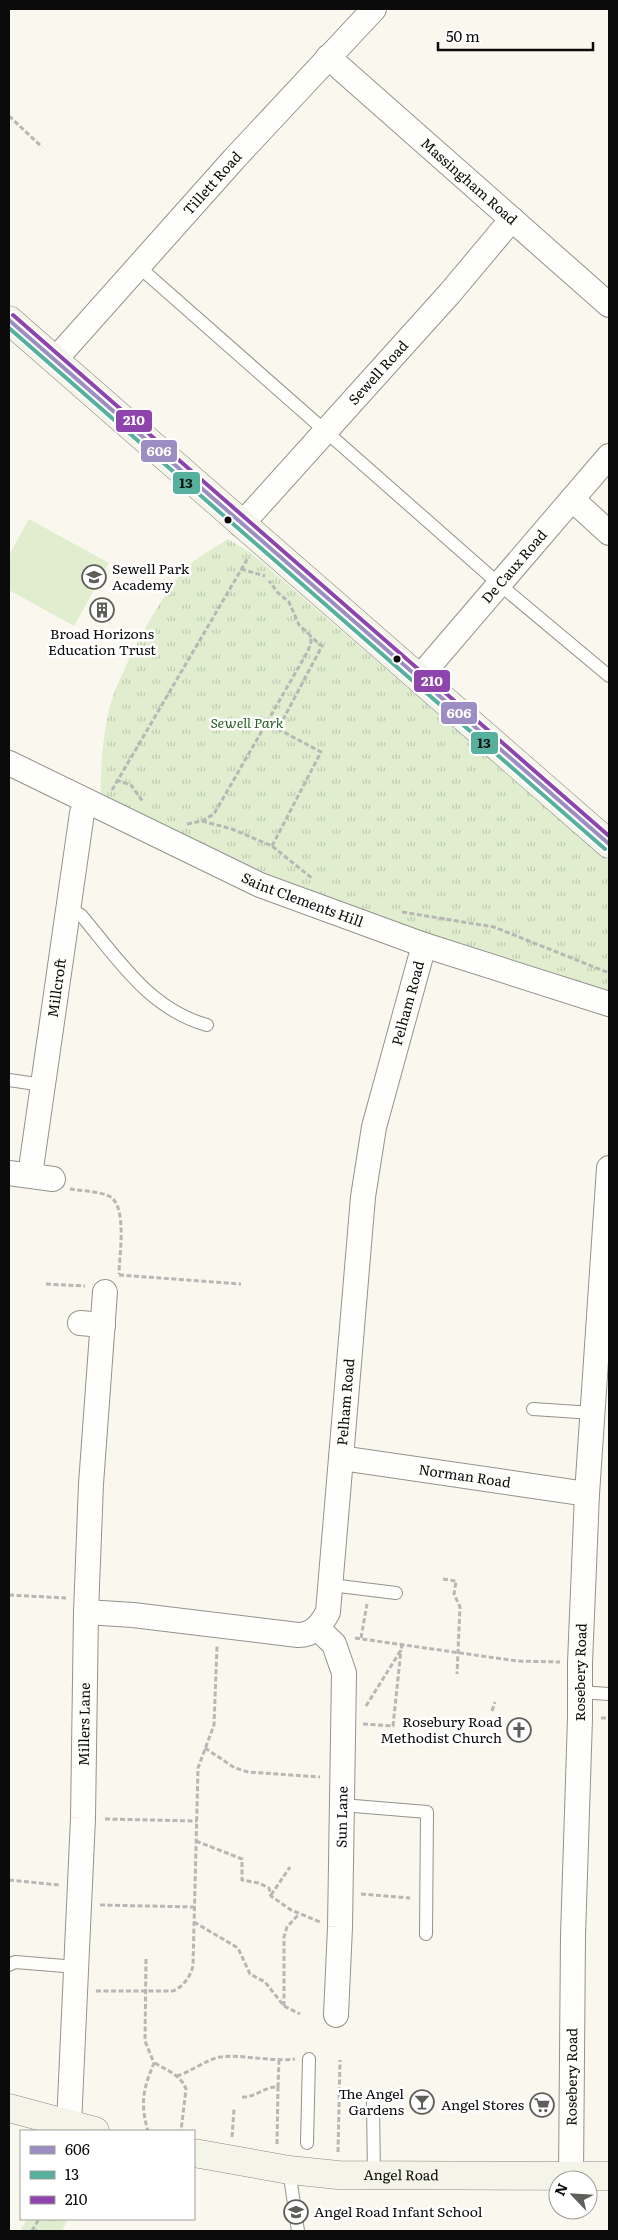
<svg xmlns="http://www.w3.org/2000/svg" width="618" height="2240" font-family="Literata,serif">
  <defs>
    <pattern id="grass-tufts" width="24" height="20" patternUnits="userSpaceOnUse" patternTransform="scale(1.25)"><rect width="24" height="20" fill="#e0eecf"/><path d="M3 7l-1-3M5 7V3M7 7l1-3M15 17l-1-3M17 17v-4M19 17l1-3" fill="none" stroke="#bfcbb0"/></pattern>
  </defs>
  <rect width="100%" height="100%" fill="#faf8ee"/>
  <g fill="url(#grass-tufts)">
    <path d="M228,539L251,553L609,861V991C524,966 438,945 355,912C269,879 186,840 101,802C100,773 102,743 108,714C116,677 159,598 184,570C196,557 213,549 228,539Z"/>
    <path d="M27,2219H68L62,2231H20Z"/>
  </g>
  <path fill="#e0eecf" d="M29,519L109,563L74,626L9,590V555Z"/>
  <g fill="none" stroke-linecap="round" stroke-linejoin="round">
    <g stroke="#93928d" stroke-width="14">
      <g id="lane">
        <path d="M138,266L499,584L609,676"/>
        <path d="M69,909L81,915C118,959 149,1009 207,1025"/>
        <path d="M9,1080L43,1085"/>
        <path d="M533,1409L593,1413"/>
        <path d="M331,1585L396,1593"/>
        <path d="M580,1692L609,1694"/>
        <path d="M342,1805L427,1812L426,1934"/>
        <path d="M9,1965L15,1962L77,1967"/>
        <path d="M373,2103L374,2177"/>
        <path d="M307,2143L309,2059"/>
        <path d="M289,2170L298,2231"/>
      </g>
    </g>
    <g stroke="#93928d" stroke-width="26">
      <g id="street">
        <path id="s1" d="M328,57L609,305"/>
        <path id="s2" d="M54,361L234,159L374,9"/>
        <path d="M572,499L609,533"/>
        <path id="s3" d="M241,525L450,293L512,219"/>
        <path id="s4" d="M418,679L609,456"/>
        <path id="s5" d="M9,763L260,885L424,945L609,1004"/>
        <path d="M9,1173L53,1179"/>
        <path id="s6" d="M30,1175L82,813L87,803"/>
        <path d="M80,1323L103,1325"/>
        <path id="s7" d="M341,1458L587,1494"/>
        <path id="s8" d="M86,1612L133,1615L298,1635C313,1635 321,1625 328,1612L363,1197L374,1127L424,945"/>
        <path d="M317,1628L334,1644L344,1673L340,1927L336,2015"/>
        <path id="s9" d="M69,2124L83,1818L86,1612L91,1484L105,1292"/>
        <path id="s10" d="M571,2177L573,1936L580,1718V1663L587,1494L609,1168"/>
      </g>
    </g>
    <g stroke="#898884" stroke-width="29">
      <g id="secondary">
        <path d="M9,320L609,844"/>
        <path d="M9,2108L95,2131"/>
        <path id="s11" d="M194,2153L289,2170L338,2175L609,2176"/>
      </g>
    </g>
    <g stroke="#b7b7b5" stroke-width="3" stroke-dasharray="5 2.5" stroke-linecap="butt">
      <path d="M9,116L42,147"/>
      <path d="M241,569L265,576"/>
      <path d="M116,780L131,785L143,802"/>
      <path d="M112,790L248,558"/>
      <path d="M202,821L232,829L272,846L313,879"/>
      <path d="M187,824L202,821L214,814L308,651L311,642L310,635L299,625L289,602L278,593L269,581"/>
      <path d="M272,846L321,752L278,729L322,646L310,636"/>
      <path d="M402,912L494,927L609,973"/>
      <path d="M70,1189C82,1191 97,1191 109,1196C128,1205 119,1257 119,1274"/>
      <path d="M119,1275L241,1284"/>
      <path d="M46,1284L85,1286"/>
      <path d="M443,1579L456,1581L454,1594L460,1607L457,1674"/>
      <path d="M9,1595L66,1598"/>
      <path d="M355,1638L517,1661L560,1662"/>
      <path d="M361,1638L367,1604"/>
      <path d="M366,1706L401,1650L402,1644"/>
      <path d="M492,1711L495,1702"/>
      <path d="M601,1718H609"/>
      <path d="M363,1724L393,1726L401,1650"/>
      <path d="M205,1748L235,1768L248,1772L320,1777"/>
      <path d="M105,1819L197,1821"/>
      <path d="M196,1841L242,1859V1880L259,1883L269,1888L271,1896L291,1910L320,1922"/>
      <path d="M9,1880L60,1885"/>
      <path d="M361,1894L410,1898"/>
      <path d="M271,1895L290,1867"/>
      <path d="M100,1905L195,1907"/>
      <path d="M194,1922L238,1948L250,1974L265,1982L284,2006L300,2014"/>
      <path d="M146,1959L145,2041L154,2063C143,2089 140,2104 148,2131"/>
      <path d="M96,1991H173C184,1986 190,1977 193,1966L198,1768L214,1725L217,1646"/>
      <path d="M284,2006V1937L287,1927L299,1914"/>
      <path d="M155,2063C166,2070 181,2075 186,2089L181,2131"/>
      <path d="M177,2076C190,2072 208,2059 220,2057C243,2054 269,2062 295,2059"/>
      <path d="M242,2097C255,2098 265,2086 278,2087L279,2061"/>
      <path d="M232,2137L234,2109"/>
      <path d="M277,2144L278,2087"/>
      <path d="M338,2152L340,2060"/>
      <path d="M32,2231L39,2219"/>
    </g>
    <use href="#lane" stroke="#fefefc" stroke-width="12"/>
    <use href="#street" stroke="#fefefc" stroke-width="24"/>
    <use href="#secondary" stroke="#f4f4e8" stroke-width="28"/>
    <g stroke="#fff" stroke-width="8">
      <path id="bus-1" d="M9,320L609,844"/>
    </g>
    <g stroke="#fff" stroke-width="8">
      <path id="bus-2" d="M9,328L605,849"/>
    </g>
    <g stroke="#fff" stroke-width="8">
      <path id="bus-3" d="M13,315L609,836"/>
    </g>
    <use href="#bus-1" stroke="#9c8dc3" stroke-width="4"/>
    <use href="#bus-2" stroke="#55b19d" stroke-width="4"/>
    <use href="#bus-3" stroke="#8e44ad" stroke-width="4"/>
  </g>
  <defs>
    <g id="school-ring" transform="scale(1.25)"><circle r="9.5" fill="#fff" stroke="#5f5e5a" stroke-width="1.5"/><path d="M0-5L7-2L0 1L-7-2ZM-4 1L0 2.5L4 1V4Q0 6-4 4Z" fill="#5f5e5a"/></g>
    <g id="building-ring" transform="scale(1.25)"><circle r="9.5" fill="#fff" stroke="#5f5e5a" stroke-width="1.5"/><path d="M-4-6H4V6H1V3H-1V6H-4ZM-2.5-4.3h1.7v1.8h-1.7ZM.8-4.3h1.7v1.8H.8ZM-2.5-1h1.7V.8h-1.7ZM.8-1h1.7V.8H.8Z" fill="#5f5e5a"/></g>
    <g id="church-ring" transform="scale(1.25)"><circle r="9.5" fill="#fff" stroke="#5f5e5a" stroke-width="1.5"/><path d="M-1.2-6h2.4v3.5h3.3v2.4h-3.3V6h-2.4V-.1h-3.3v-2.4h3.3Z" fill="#5f5e5a"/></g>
    <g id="bar-ring" transform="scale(1.25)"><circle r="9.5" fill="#fff" stroke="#5f5e5a" stroke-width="1.5"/><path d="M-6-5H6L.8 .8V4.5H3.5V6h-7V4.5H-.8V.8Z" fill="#5f5e5a"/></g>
    <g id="supermarket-ring" transform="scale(1.25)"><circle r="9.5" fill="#fff" stroke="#5f5e5a" stroke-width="1.5"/><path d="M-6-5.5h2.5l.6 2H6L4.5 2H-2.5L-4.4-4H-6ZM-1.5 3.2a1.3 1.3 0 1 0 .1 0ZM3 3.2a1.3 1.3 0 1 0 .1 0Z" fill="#5f5e5a"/></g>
  </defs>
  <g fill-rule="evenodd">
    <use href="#school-ring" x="94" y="577"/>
    <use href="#building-ring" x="102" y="610"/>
    <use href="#church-ring" x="519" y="1730"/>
    <use href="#bar-ring" x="422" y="2102"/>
    <use href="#supermarket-ring" x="542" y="2105"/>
    <use href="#school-ring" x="296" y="2212"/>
  </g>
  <g fill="#0b0b0b" stroke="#fff" stroke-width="2">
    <circle cx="228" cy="520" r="4.5"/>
    <circle cx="397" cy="659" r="4.5"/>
  </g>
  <g text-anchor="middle" stroke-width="5" stroke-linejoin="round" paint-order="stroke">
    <g font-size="14" fill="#0b0b0b" stroke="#fff">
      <text dy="5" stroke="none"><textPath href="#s1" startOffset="188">Massingham Road</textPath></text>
      <text dy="5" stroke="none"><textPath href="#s2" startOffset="238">Tillett Road</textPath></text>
      <text dy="5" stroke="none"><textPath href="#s3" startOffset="205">Sewell Road</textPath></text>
      <text dy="5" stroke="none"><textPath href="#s4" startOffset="148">De Caux Road</textPath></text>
      <text dy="5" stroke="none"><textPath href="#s5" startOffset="324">Saint Clements Hill</textPath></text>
      <text dy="5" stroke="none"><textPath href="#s6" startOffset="189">Millcroft</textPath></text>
      <text dy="5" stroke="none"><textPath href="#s8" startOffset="869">Pelham Road</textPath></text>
      <text dy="5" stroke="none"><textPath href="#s8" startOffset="464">Pelham Road</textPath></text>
      <text dy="5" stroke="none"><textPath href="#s7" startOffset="125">Norman Road</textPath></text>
      <text dy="5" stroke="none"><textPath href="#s10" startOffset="505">Rosebery Road</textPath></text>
      <text dy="5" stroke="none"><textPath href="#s9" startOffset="400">Millers Lane</textPath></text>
      <text transform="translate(342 1817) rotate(-89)" y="5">Sun Lane</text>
      <text dy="5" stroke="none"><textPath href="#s10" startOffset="100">Rosebery Road</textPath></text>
      <text dy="5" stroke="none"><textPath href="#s11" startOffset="209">Angel Road</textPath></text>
    </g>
    <g font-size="14" fill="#0b0b0b" stroke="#fff" text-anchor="end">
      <text x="112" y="574" text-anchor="start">Sewell Park<tspan x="112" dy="16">Academy</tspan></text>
      <text x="102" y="639" text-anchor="middle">Broad Horizons<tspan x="102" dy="16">Education Trust</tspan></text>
      <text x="502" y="1727">Rosebury Road<tspan x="502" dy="16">Methodist Church</tspan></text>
      <text x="404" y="2099">The Angel<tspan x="404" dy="16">Gardens</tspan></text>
      <text x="524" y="2110">Angel Stores</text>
      <text x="314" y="2217" text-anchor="start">Angel Road Infant School</text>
    </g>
    <g font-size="14" font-style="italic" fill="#255f1f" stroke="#fff">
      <text x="247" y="728">Sewell Park</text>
    </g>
  </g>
  <g stroke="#fff" stroke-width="2">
    <rect x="115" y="409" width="38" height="24" rx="5" fill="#8e44ad"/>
    <rect x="140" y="439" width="38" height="24" rx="5" fill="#9c8dc3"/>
    <rect x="172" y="471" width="29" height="24" rx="5" fill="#55b19d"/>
    <rect x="413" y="669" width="38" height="24" rx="5" fill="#8e44ad"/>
    <rect x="440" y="701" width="38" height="24" rx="5" fill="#9c8dc3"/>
    <rect x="470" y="731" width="29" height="24" rx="5" fill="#55b19d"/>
  </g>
  <g font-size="14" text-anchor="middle" font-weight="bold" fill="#fff">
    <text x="134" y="425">210</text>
    <text x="159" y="456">606</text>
    <text x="432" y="686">210</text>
    <text x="459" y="718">606</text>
  </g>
  <g font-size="14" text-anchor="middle" font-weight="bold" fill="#111">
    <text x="186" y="488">13</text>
    <text x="484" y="748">13</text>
  </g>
  <rect width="618" height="2240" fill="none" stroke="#0b0b0b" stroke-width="20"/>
  <rect x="20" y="2130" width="175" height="90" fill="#ffffff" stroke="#9d9d9d"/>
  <rect x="30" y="2146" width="25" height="8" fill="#9c8dc3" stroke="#9d9d9d"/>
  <text x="65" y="2155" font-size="15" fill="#0b0b0b">606</text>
  <rect x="30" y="2171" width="25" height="8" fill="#55b19d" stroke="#9d9d9d"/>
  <text x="65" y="2180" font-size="15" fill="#0b0b0b">13</text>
  <rect x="30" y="2196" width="25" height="8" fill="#8e44ad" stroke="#9d9d9d"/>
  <text x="65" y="2205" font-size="15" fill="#0b0b0b">210</text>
  <g transform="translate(573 2195) rotate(295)"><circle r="24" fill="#ffffff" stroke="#9d9d9d"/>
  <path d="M0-4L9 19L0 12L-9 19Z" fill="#5f5e5a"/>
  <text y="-8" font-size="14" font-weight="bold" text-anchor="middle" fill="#0b0b0b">N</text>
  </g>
  <path d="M438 42v8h155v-8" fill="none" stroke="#0b0b0b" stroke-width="2.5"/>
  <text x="446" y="42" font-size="15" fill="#0b0b0b" stroke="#ffffff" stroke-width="4" paint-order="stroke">50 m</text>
</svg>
